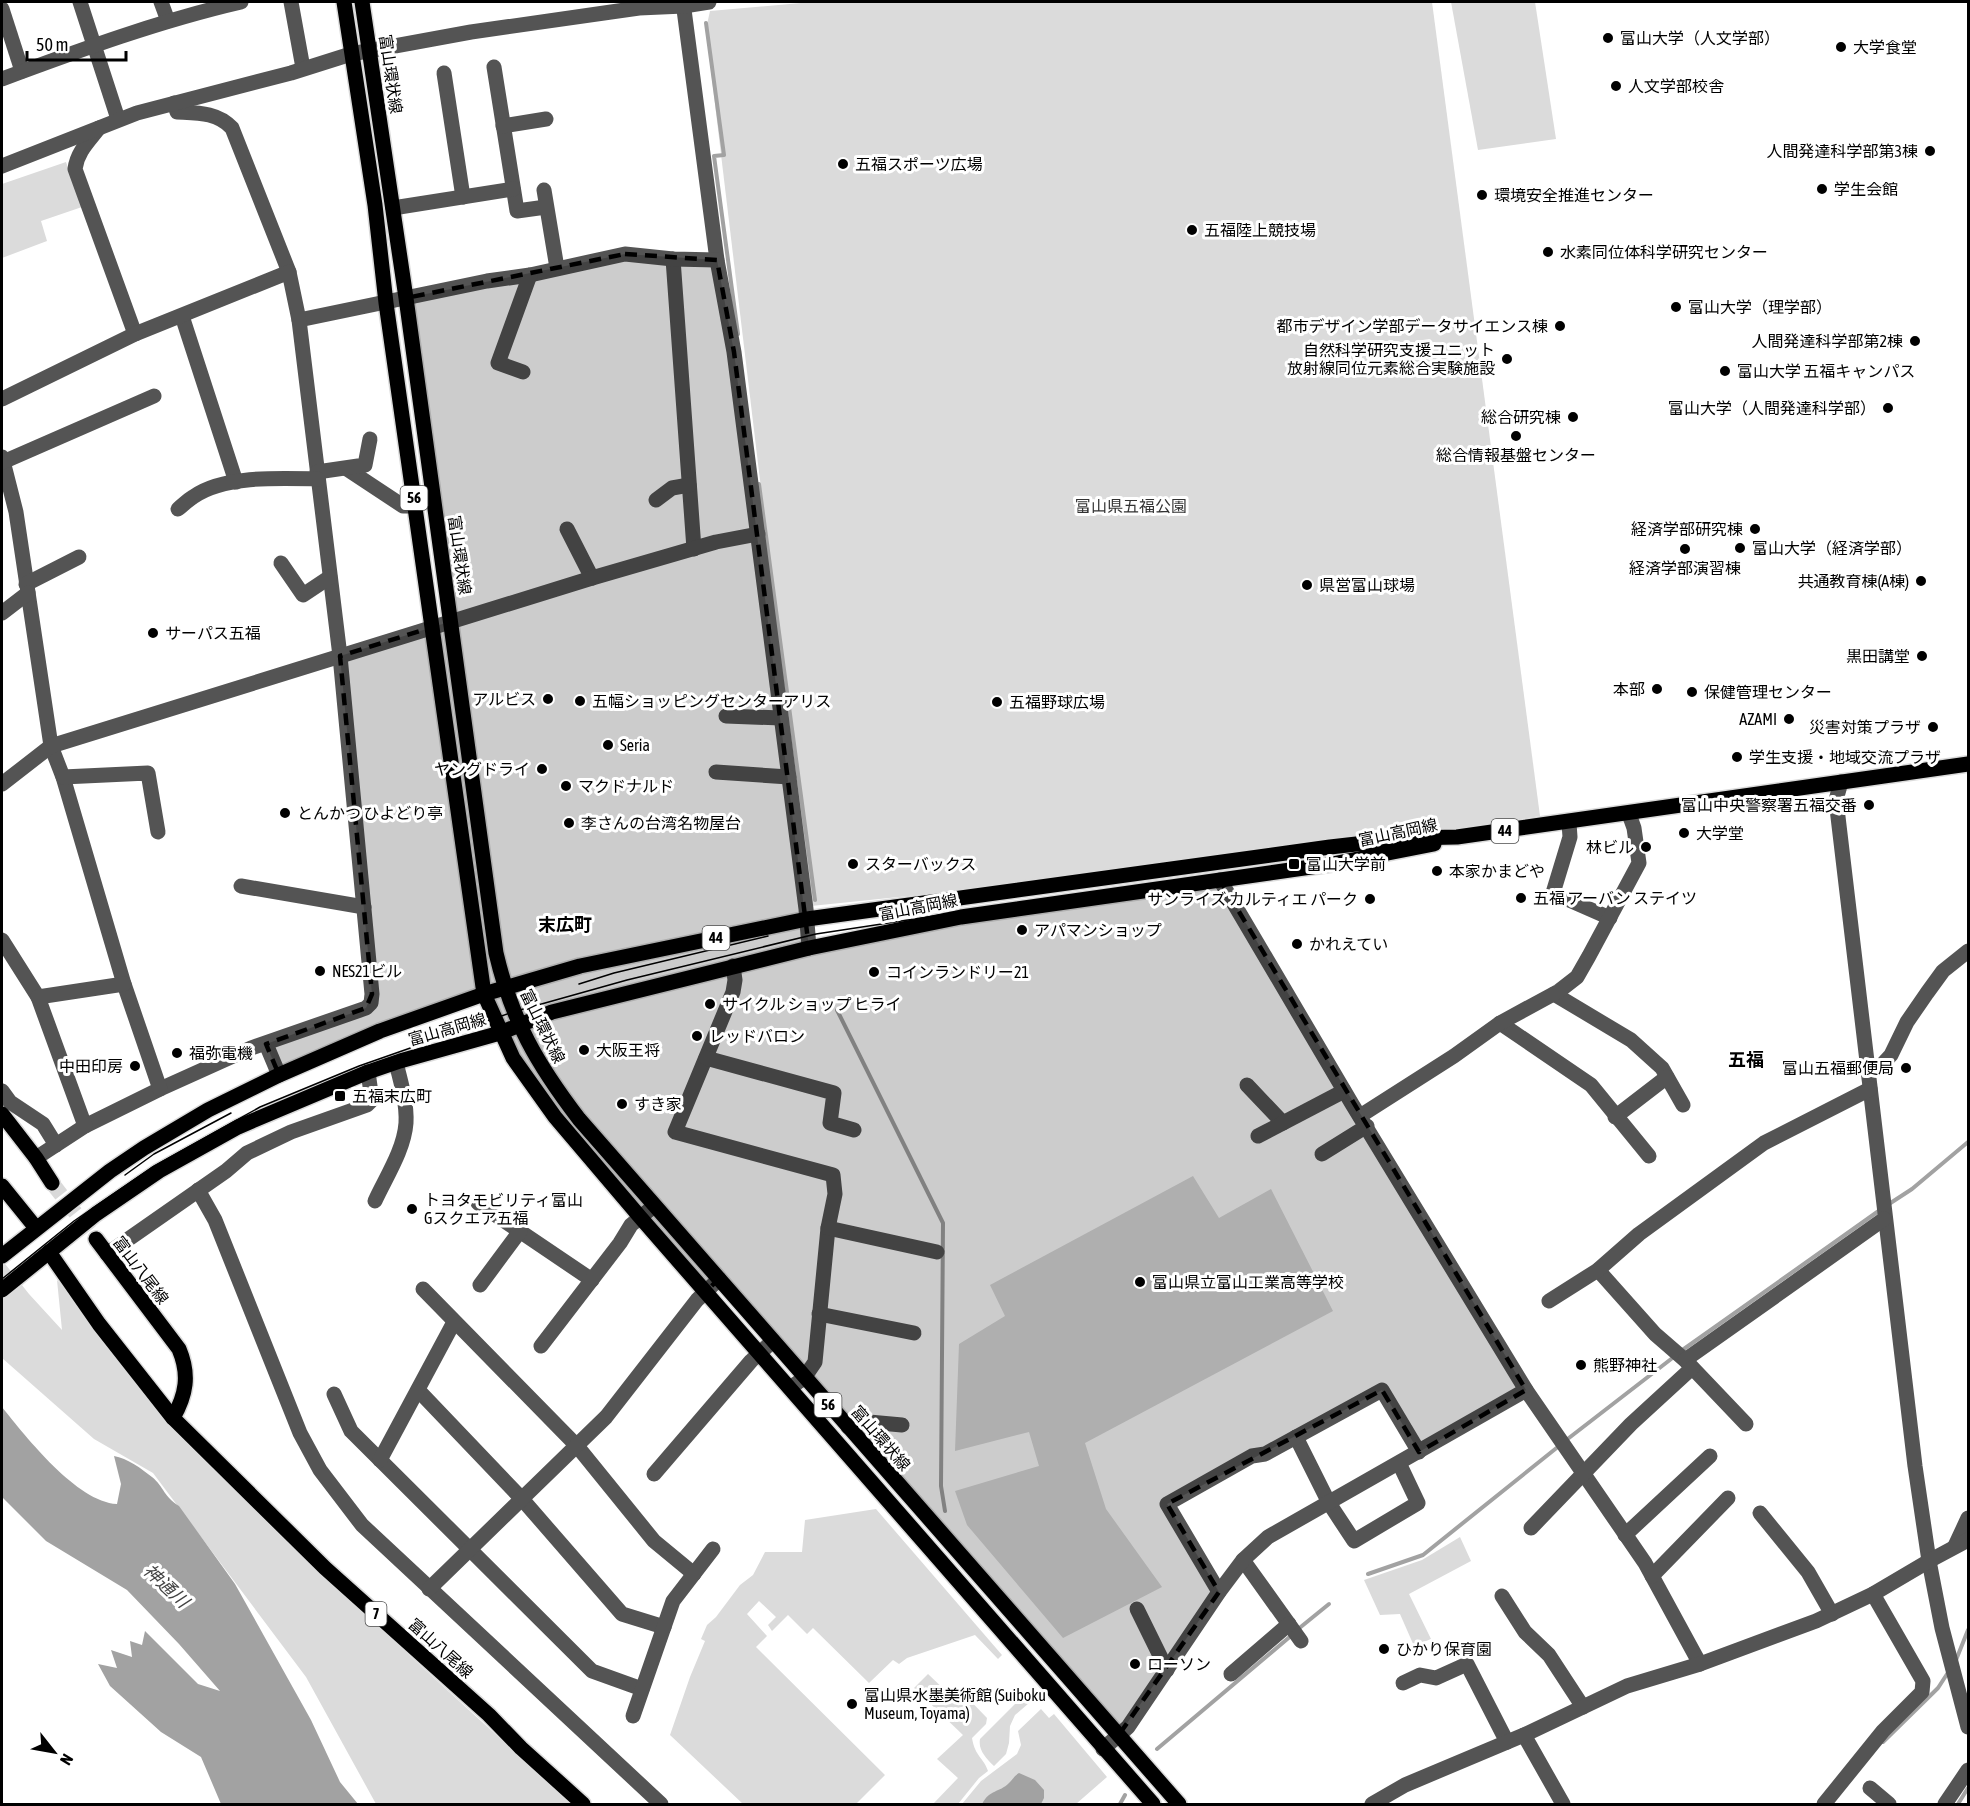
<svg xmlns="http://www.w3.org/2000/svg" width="1970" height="1806" font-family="'Asap Condensed','Noto Sans JP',sans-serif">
  <rect width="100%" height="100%" fill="#fff"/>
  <g fill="#dbdbdb">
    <path d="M812,2H1432L1540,816L1409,838L1172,869L811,906L706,29L710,11Z"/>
    <path d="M1451,2H1535L1556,139L1478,150Z"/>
    <path d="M66,162L82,207L41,221L47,241L2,258V184Z"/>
    <path d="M1193,1176L1219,1218L1271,1189L1333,1311L1085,1443L1106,1509L1162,1587L1063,1638L967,1525L955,1491L1039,1466L1029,1432L955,1451L959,1344L1005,1316L990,1285Z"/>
    <path d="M2,1260L29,1294L62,1330L57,1280L218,1471L411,1657L572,1804H376L306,1677L153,1473L94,1439L2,1358Z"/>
    <path d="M876,1509L1002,1655L998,1659L975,1635L907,1658L899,1664L893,1660L869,1683L813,1628L807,1634L788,1615L772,1631L768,1625L776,1617L759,1601L747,1614L767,1636L756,1647L885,1775L856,1804H743L670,1735L690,1677L705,1641L701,1639L707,1625L716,1617L740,1585L753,1575L765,1552H802L805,1520Z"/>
    <path d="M1460,1537L1471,1561L1409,1594L1431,1639L1414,1646L1400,1614L1380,1615L1364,1580L1422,1560Z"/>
    <path d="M928,1674L949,1694L957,1687L987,1718L986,1724L972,1738C975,1757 984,1758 988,1771L979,1778L958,1804H933L958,1778L937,1759L963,1735L914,1688Z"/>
    <path d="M1025,1694L1029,1703L1015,1715L1010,1726L1009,1743L1006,1754L994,1766C986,1758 978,1750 980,1739Z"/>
    <path d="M1041,1709L1049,1718L1054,1714L1107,1777L1076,1804H962L981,1781L1017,1754L1021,1745L1018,1731Z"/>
  </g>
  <g fill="#a2a2a2">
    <path d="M2,1407C26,1437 77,1502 117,1504L121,1484L114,1456C127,1458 142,1469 152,1477C164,1487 164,1497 179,1506L235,1584L311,1720L340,1782L358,1804H221L201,1757L161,1732L110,1686L98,1664L117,1668L111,1650L132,1657L130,1641L142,1645L145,1631L198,1684L220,1691L179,1644L127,1590L46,1541L2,1497Z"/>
    <path d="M1019,1773L1035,1780L1044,1790V1798L1041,1804H982C990,1789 999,1793 1009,1783C1013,1779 1014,1776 1019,1773Z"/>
  </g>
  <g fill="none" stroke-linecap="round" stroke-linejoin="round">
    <g stroke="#a2a2a2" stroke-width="4">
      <path d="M706,23L724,155L714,156L738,334"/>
      <path d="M759,484L815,900"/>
      <path d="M837,1010L943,1223L941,1486L945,1511"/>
      <path d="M1889,1204L1912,1189L1968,1142"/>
      <path d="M1681,1351L1880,1210"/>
      <path d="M1565,1441L1675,1356"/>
      <path d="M1368,1574L1423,1555L1559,1446"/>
      <path d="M1297,1630L1329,1604"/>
      <path d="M1956,1660L1968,1630"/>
      <path d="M1883,1742L1938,1688L1949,1671"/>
      <path d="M1157,1749L1292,1635"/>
      <path d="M1120,1804L1125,1795"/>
      <path d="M1958,1804L1968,1788"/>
    </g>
    <path stroke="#d9d9d9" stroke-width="15" stroke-dasharray="15 8" stroke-linecap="butt" d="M52,1183L96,1239"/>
    <g stroke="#dbdbdb" stroke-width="18">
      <g id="major">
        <path d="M344,2L375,205L386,303L484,994L513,1058L555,1117L640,1217L1153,1804"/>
        <path d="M362,2L406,298L496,953C512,1021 537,1064 579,1119L1179,1804"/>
        <path d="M2,1114L36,1158L52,1183"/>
        <path d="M2,1186L36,1228"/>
        <path d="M96,1239L179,1349C190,1375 186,1395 173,1418"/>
        <path d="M49,1252L99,1324L173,1418L325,1568L489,1715L521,1748L583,1804"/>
        <path d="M2,1256L110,1171L144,1148L208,1110L279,1075L380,1031L484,994L580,966L807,919L1330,847L1409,838L1457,837L1968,764"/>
        <path d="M2,1290L96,1214L159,1171L238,1127L368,1072L400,1061L500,1033L552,1012L809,948L961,917L1332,864L1434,844"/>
      </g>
    </g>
    <g stroke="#545454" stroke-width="15">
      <path d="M80,2L118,119"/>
      <path d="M161,2L168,21"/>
      <path d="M291,2L303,68"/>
      <path d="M683,2L717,260L734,352L806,909L809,948"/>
      <path d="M2,9L22,71"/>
      <path d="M494,67L517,211L546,207"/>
      <path d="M444,73L463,197"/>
      <path d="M2,79C80,50 159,21 241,2"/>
      <path d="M174,103L177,112C197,113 217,112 232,128L289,272"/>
      <path d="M503,126L546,119"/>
      <path d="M99,128C89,141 77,152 75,169L135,334"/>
      <path d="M2,166L137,113L291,73L351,54L471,32L639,8L684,6L709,2"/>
      <path d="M544,190L557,268"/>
      <path d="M393,208L513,189"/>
      <path d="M673,259L694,549"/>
      <path d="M182,316L236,482"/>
      <path d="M299,320L487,281L530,275L625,254L673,259L717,260"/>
      <path d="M523,372L498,363L530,275"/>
      <path d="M2,399L135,334L289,272L299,320L340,656L372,994L371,1003L366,1008L251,1048L160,1089L85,1126L36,1158"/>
      <path d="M2,457L16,512L51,746L63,777L124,984L160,1089"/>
      <path d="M3,462L154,396"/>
      <path d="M347,469L403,506H415"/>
      <path d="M317,472L365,465L370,439"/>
      <path d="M656,500L672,488L689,485"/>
      <path d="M178,509C183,505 188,500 193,497C223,475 282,478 318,479"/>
      <path d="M567,529L592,578"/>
      <path d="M281,563L303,595L330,577"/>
      <path d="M26,584L79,557"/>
      <path d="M2,613L28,593"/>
      <path d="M726,716L781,718"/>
      <path d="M716,772L789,777"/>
      <path d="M63,777L148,773L158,832"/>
      <path d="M1841,782L1836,800L1915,1466L1929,1561L1942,1628L1968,1727"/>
      <path d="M2,784L51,746L592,578L716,542L758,534"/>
      <path d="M1569,823L1570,837L1553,893L1610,918"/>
      <path d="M1220,880L1352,1104L1526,1390L1645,1563L1700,1664"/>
      <path d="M241,886L364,907"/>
      <path d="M2,940L38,997"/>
      <path d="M733,966L735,980L733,992L675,1132L833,1175L835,1194L828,1228L815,1362L804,1378L790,1388"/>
      <path d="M1554,994L1631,1040L1662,1068L1683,1105"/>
      <path d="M1500,1023L1591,1085L1649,1156"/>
      <path d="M266,1044L279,1075"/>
      <path d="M706,1058L834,1093L830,1123L854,1130"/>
      <path d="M1868,1069L1879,1068L1891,1055L1907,1022L1927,993L1943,971L1968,951"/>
      <path d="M1247,1085L1283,1123"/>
      <path d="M2,1091L10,1102L43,1124L56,1145"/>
      <path d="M1360,1116L1454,1056L1500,1023L1559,991L1577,977L1589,956L1639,863L1634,828L1629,814"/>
      <path d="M1615,1117L1667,1077"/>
      <path d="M85,1126L38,997L124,984"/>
      <path d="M1258,1136L1344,1091"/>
      <path d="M1322,1154L1367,1126"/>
      <path d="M198,1190L215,1220L300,1433L320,1470L362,1525L661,1804"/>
      <path d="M375,1201C386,1177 404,1150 406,1123C407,1103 401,1082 396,1063"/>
      <path d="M478,1203L592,1280"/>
      <path d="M828,1228L937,1252"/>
      <path d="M107,1254L226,1171L247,1153L291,1132L367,1105L372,1100L368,1072"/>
      <path d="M1598,1270L1655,1334L1685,1360L1746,1424"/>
      <path d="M480,1285L520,1231"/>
      <path d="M423,1289L577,1446L654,1541L694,1574"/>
      <path d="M1549,1301L1598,1270L1639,1234L1764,1143L1870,1089"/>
      <path d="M819,1314L914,1333"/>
      <path d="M541,1346L620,1243L631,1225L654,1206"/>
      <path d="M1685,1360L1884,1219"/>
      <path d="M418,1390L522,1499L622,1614L664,1627"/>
      <path d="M334,1394L351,1431L592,1671L642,1689"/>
      <path d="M848,1427L858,1421L902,1425"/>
      <path d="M1296,1437L1329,1503L1354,1541L1418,1503L1399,1463"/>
      <path d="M380,1460L454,1322"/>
      <path d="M654,1474L751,1361L773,1341"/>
      <path d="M1760,1513L1808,1572L1832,1614"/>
      <path d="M1531,1528L1631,1424L1692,1368"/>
      <path d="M1625,1535L1710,1456"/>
      <path d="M1955,1546L1968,1518"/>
      <path d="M1243,1560L1301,1641"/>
      <path d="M1652,1576L1728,1498"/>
      <path d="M429,1589L606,1417L697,1300L719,1279"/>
      <path d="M1219,1592L1167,1504L1252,1456L1265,1454L1382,1390L1419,1452"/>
      <path d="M1502,1596L1525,1632L1549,1655L1583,1707"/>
      <path d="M1137,1609L1167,1670"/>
      <path d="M1231,1674L1289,1624"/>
      <path d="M1403,1683L1420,1675L1436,1678L1467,1664L1507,1742"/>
      <path d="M633,1716L673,1601L713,1549"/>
      <path d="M1524,1735L1563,1804"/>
      <path d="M1103,1749L1128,1727L1219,1592L1243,1560L1268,1537L1526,1390"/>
      <path d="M1870,1788L1889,1804"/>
      <path d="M1372,1804L1405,1785L1524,1735L1627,1686L1700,1664L1816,1621L1873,1594L1929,1561L1968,1540"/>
      <path d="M1824,1804L1883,1731L1922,1692L1923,1681L1873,1594"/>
      <path d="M1945,1804L1968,1770"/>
    </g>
    <use href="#major" stroke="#000" stroke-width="15"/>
    <g stroke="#000" stroke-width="1.5">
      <path d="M579,984L614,973L768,936"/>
      <path d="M125,1175L154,1154L231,1113"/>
      <path d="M2,1279L74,1221L151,1168L260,1107L359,1066L513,1012L627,980L816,934L1066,896L1319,861"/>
    </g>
  </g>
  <path fill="#000" fill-opacity="0.2" stroke="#000" stroke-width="4.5" stroke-dasharray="12 8" stroke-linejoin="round" d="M625,254L717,260L734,352L809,948L982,913L1220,880L1526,1390L1419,1452L1382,1390L1167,1504L1219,1592L1118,1736L719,1279L705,1292L640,1217L530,1084L513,1058L484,994L380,1031L279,1075L266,1044L366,1008L372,994L340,656L452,621L406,298Z"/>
  <g fill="#000" stroke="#fff" stroke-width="2">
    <circle cx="1608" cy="38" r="6"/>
    <circle cx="1841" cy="47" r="6"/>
    <circle cx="1616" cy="86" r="6"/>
    <circle cx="1930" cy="151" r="6"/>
    <circle cx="843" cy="164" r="6"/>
    <circle cx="1822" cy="189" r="6"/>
    <circle cx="1482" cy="195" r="6"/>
    <circle cx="1192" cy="230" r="6"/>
    <circle cx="1548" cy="252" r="6"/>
    <circle cx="1676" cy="307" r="6"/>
    <circle cx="1560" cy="326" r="6"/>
    <circle cx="1915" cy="341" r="6"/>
    <circle cx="1507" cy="359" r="6"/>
    <circle cx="1725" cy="371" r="6"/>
    <circle cx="1888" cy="408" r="6"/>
    <circle cx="1573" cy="417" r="6"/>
    <circle cx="1516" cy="436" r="6"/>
    <circle cx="1755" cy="529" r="6"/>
    <circle cx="1740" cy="548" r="6"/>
    <circle cx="1685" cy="549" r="6"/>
    <circle cx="1921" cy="581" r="6"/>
    <circle cx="1307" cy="585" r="6"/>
    <circle cx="153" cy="633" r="6"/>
    <circle cx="1922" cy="656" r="6"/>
    <circle cx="1657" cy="689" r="6"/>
    <circle cx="1692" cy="692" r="6"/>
    <circle cx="548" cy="699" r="6"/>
    <circle cx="580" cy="701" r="6"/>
    <circle cx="997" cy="702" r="6"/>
    <circle cx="1789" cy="719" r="6"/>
    <circle cx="1933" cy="727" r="6"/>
    <circle cx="608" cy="745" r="6"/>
    <circle cx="1737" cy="757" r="6"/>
    <circle cx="542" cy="769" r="6"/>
    <circle cx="566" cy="786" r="6"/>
    <circle cx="1869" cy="805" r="6"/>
    <circle cx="285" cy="813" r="6"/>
    <circle cx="569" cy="823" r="6"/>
    <circle cx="1684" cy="833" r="6"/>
    <circle cx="1646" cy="847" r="6"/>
    <circle cx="853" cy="864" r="6"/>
    <rect x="1288" y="858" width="12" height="12" rx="3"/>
    <circle cx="1437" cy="871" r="6"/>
    <circle cx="1521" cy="898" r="6"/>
    <circle cx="1370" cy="899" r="6"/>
    <circle cx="1022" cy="930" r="6"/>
    <circle cx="1297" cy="944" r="6"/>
    <circle cx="320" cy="971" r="6"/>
    <circle cx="874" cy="972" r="6"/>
    <circle cx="710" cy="1004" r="6"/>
    <circle cx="697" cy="1036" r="6"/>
    <circle cx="584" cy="1050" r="6"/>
    <circle cx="177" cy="1053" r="6"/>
    <circle cx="135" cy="1066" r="6"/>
    <circle cx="1906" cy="1068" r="6"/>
    <rect x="334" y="1090" width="12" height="12" rx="3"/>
    <circle cx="622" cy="1104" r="6"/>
    <circle cx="412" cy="1209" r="6"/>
    <circle cx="1140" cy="1282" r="6"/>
    <circle cx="1581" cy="1365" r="6"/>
    <circle cx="1384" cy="1649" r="6"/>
    <circle cx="1135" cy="1664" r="6"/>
    <circle cx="852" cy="1704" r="6"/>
  </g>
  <g text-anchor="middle" stroke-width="6" stroke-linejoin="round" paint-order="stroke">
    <g fill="#fff" stroke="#4c4c4c" stroke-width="1.5">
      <rect x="400.5" y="486" width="27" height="24" rx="4.5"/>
      <rect x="1491.5" y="819" width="27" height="24" rx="4.5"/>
      <rect x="702.5" y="926" width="27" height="24" rx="4.5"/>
      <rect x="814.5" y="1393" width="27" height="24" rx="4.5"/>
      <rect x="365.5" y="1602" width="21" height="24" rx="4.5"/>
    </g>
    <g font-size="15" font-weight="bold" fill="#000">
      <text x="414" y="503">56</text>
      <text x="1505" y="836">44</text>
      <text x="716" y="943">44</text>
      <text x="828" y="1410">56</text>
      <text x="376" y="1619">7</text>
    </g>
    <g font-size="16" fill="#000" stroke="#fff" text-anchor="start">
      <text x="1620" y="44">富山大学（人文学部）</text>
      <text x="1853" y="53">大学食堂</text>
      <text x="1628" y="92">人文学部校舎</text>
      <text x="1918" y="157" text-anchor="end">人間発達科学部第3棟</text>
      <text x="855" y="170">五福スポーツ広場</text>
      <text x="1834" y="195">学生会館</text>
      <text x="1494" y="201">環境安全推進センター</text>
      <text x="1204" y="236">五福陸上競技場</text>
      <text x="1560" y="258">水素同位体科学研究センター</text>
      <text x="1688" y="313">富山大学（理学部）</text>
      <text x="1548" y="332" text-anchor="end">都市デザイン学部データサイエンス棟</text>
      <text x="1903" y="347" text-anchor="end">人間発達科学部第2棟</text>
      <text x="1495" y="356" text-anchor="end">自然科学研究支援ユニット<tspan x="1495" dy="18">放射線同位元素総合実験施設</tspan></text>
      <text x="1737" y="377">富山大学 五福キャンパス</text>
      <text x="1876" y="414" text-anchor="end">富山大学（人間発達科学部）</text>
      <text x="1561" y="423" text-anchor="end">総合研究棟</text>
      <text x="1516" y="461" text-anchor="middle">総合情報基盤センター</text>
      <text x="1743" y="535" text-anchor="end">経済学部研究棟</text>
      <text x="1752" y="554">富山大学（経済学部）</text>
      <text x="1685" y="574" text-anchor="middle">経済学部演習棟</text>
      <text x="1909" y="587" text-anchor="end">共通教育棟(A棟)</text>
      <text x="1319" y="591">県営富山球場</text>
      <text x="165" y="639">サーパス五福</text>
      <text x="1910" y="662" text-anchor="end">黒田講堂</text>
      <text x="1645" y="695" text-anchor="end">本部</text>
      <text x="1704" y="698">保健管理センター</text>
      <text x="536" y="705" text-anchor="end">アルビス</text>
      <text x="592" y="707">五幅ショッピングセンターアリス</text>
      <text x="1009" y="708">五福野球広場</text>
      <text x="1777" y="725" text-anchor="end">AZAMI</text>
      <text x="1921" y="733" text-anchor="end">災害対策プラザ</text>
      <text x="620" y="751">Seria</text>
      <text x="1749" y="763">学生支援・地域交流プラザ</text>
      <text x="530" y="775" text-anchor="end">ヤングドライ</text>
      <text x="578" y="792">マクドナルド</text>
      <text x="1857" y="811" text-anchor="end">富山中央警察署五福交番</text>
      <text x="297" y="819">とんかつ ひよどり亭</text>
      <text x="581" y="829">李さんの台湾名物屋台</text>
      <text x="1696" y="839">大学堂</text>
      <text x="1634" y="853" text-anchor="end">林ビル</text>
      <text x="865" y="870">スターバックス</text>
      <text x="1306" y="870">富山大学前</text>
      <text x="1449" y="877">本家かまどや</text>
      <text x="1533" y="904">五福 アーバン ステイツ</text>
      <text x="1358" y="905" text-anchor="end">サンライズ カルティエ パーク</text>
      <text x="1034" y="936">アパマンショップ</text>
      <text x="1309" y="950">かれえてい</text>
      <text x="332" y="977">NES21ビル</text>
      <text x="886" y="978">コインランドリー21</text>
      <text x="722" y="1010">サイクル ショップ ヒライ</text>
      <text x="709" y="1042">レッドバロン</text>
      <text x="596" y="1056">大阪王将</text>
      <text x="189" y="1059">福弥電機</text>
      <text x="123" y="1072" text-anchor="end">中田印房</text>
      <text x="1894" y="1074" text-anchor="end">富山五福郵便局</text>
      <text x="352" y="1102">五福末広町</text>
      <text x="634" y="1110">すき家</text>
      <text x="424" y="1206">トヨタモビリティ富山<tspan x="424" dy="18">Gスクエア五福</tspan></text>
      <text x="1152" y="1288">富山県立富山工業高等学校</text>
      <text x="1593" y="1371">熊野神社</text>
      <text x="1396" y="1655">ひかり保育園</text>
      <text x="1147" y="1670">ローソン</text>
      <text x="864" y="1701">富山県水墨美術館 (Suiboku<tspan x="864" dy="18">Museum, Toyama)</tspan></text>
    </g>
    <g font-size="16" fill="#000" stroke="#fff">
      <text transform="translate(391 74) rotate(82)" y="6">富山環状線</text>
      <text transform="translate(460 555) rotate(82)" y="6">富山環状線</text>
      <text transform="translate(1398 832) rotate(-12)" y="6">富山高岡線</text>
      <text transform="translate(918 907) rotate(-11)" y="6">富山高岡線</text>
      <text transform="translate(543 1026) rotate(64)" y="6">富山環状線</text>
      <text transform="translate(447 1029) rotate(-16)" y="6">富山高岡線</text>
      <text transform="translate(141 1270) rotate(53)" y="6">富山八尾線</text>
      <text transform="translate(881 1438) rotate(49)" y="6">富山環状線</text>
      <text transform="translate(441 1648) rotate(42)" y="6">富山八尾線</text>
    </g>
    <g font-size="16" fill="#323232" stroke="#fff">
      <text x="1131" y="512">富山県五福公園</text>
    </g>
    <g font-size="18" font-weight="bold" fill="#000" stroke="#fff">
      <text x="565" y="931">末広町</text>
      <text x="1746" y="1066">五福</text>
    </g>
    <g font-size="18" font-style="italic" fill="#434343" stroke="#fff">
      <text transform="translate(166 1586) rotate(43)" y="6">神通川</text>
    </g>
  </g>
  <rect width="1970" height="1806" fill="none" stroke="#000000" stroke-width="6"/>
  <g transform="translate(54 1752) rotate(121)" stroke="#ffffff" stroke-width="4.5" paint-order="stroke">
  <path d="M0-4.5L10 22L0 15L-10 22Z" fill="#000000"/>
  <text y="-9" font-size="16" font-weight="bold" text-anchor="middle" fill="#000000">N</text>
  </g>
  <path d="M27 51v9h99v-9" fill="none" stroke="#000000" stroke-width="3"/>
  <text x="36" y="51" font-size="18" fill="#000000" stroke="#ffffff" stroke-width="4.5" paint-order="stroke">50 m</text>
</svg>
